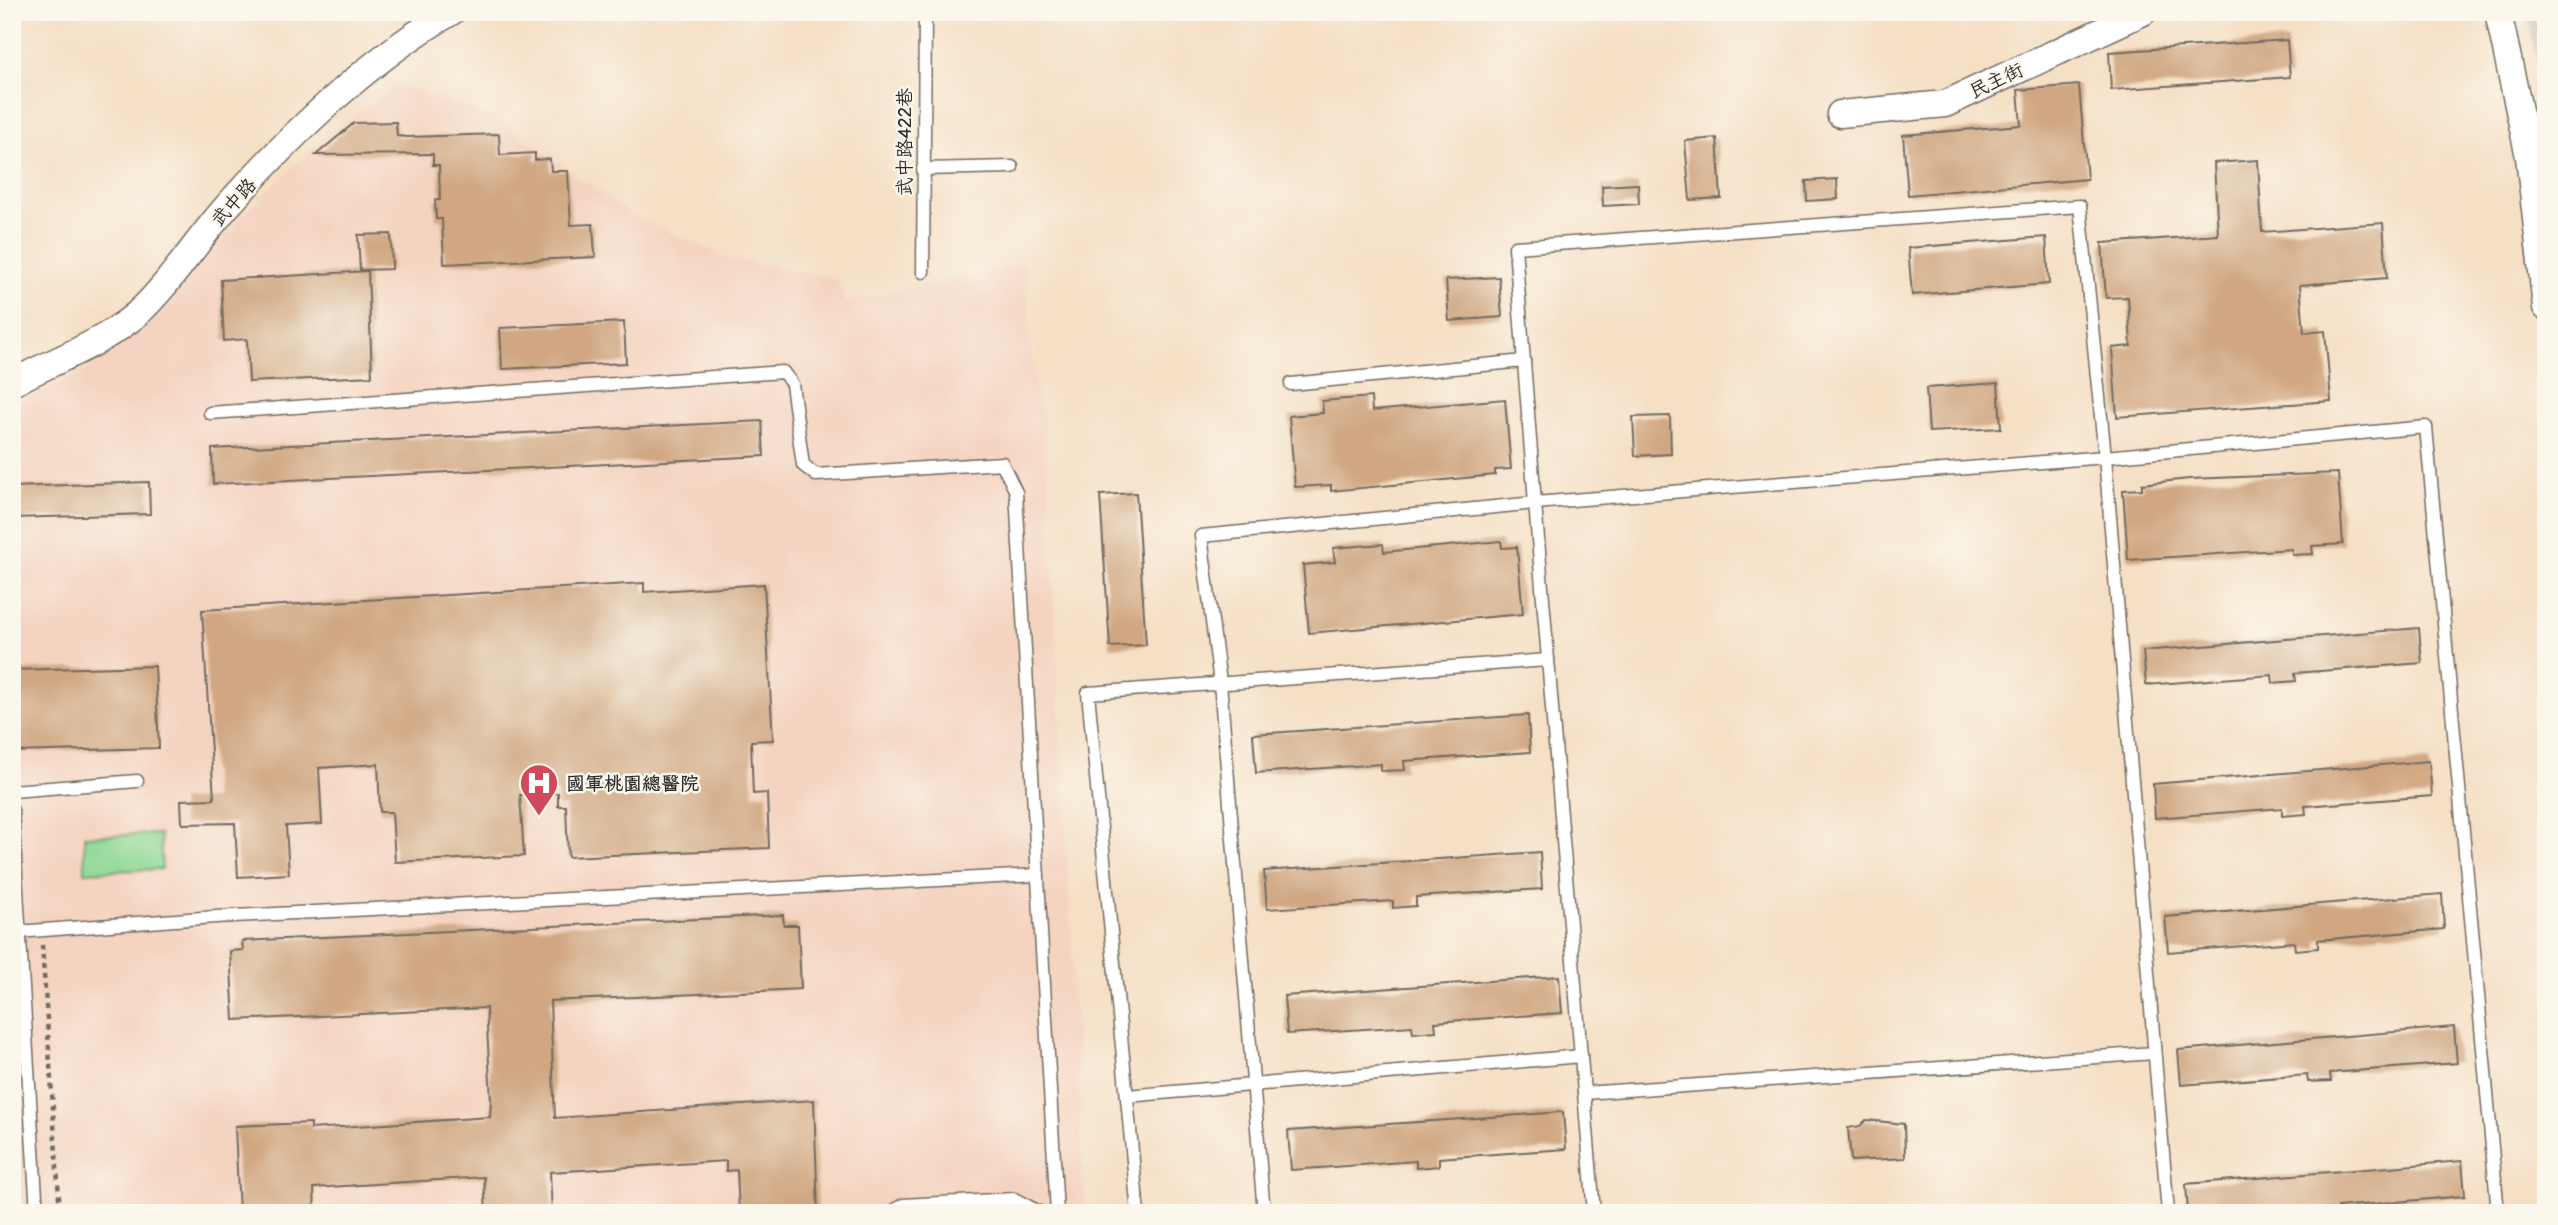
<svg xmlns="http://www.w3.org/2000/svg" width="2558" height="1225" font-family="Pangolin,'LXGW WenKai TC',sans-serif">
  <rect width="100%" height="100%" fill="#fbf7ec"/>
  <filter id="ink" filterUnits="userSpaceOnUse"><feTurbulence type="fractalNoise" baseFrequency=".0143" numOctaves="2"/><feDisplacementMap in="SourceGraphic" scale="14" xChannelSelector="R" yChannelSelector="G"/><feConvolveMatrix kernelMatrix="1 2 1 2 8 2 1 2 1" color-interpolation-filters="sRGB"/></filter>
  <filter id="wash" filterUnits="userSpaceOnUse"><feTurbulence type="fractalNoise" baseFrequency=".00686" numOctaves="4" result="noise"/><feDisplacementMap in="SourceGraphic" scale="28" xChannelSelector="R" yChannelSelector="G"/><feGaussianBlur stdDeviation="1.57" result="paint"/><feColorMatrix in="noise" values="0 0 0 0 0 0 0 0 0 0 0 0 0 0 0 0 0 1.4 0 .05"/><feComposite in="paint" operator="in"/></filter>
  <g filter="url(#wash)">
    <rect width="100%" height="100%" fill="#f5dfc5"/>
    <path fill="#f4d3c0" d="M399,85L497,119L632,215L729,259L837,278L845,302L1024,264L1034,381L1045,420L1085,1213H12V406L101,362L164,312L241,216L330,132Z"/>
    <path fill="#d0c0bc" d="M2527,12H2546V111Z"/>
    <path fill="#8bd794" stroke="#5b8160" stroke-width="2" d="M160,834L162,869L85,872L84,836Z"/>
    <g id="blocks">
      <g fill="#d0a782">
        <path d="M2287,40L2290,77L2111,90L2109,52Z"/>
        <path d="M2079,85L2087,179L1908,195L1903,135L2021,125L2018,90Z"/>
        <path d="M396,122L397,136L408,137L499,134L500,155L535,153V160L550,159L551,171H568L571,225L593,224L595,257L444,264L442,219H436L435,200H440L439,165H433V154L316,155L354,123Z"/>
        <path d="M1717,138L1721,198L1690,200L1685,141Z"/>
        <path d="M2258,160L2262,232L2383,223L2387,278L2300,285L2304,333L2325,331L2331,401L2117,417L2112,348L2131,346L2128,297L2106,298L2102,243L2218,235L2214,163Z"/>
        <path d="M1837,179L1838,199L1807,201L1806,181Z"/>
        <path d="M1638,184L1639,204L1603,206L1602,186Z"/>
        <path d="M391,234L392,269L360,270L358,235Z"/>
        <path d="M2046,237L2049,284L1912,295L1908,248Z"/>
        <path d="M368,271L372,376L249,382L247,339L224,341L221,280Z"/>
        <path d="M1499,277L1502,317L1449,321L1446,280Z"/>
        <path d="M624,322L626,363L502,369L500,328Z"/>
        <path d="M1998,383L2001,428L1929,432L1926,388Z"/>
        <path d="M1371,397L1372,411L1505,399L1511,469L1495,470V475L1331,491V485L1295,487L1289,416L1323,413L1322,401Z"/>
        <path d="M1670,416L1671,454L1635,456L1633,417Z"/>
        <path d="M762,421L764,456L213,484L212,449Z"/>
        <path d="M2338,473L2343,544L2312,546L2313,554L2292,555V549L2128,560L2123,490L2142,489V484L2189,479Z"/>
        <path d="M149,482L150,514L12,518V487Z"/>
        <path d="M1136,493L1146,645L1110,647L1100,495Z"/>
        <path d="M1501,541L1502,548L1517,547L1523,614L1309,633L1303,565L1335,562L1333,548L1383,544L1384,552Z"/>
        <path d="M644,583V592L764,584L773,740L751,741L753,794L767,793L769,848L568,857L566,806H558V793L520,795L524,856L395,862L392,812H380L378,764L319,768L322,824L286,826L289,874L238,877L235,823L182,824L181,800L214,799L202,610Z"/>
        <path d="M2419,628L2422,663L2295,673L2296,681L2273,683L2272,675L2146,685L2143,651Z"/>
        <path d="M155,666L159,748L12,752V670Z"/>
        <path d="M1528,715L1530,752L1404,761L1405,770L1381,771V764L1256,773L1253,734Z"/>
        <path d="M2429,761L2432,796L2305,806L2306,814L2282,816V808L2155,818L2153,784Z"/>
        <path d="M1540,852L1542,889L1416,897V906L1393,908V901L1267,909L1264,871Z"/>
        <path d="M2442,894L2444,929L2318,940V948L2295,950L2294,942L2168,952L2165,917Z"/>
        <path d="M783,915L784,925H798L801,989L550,1001L555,1118L814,1100L818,1213H739L737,1170L726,1171V1161L550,1172L552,1213H486L484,1177L314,1188L315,1213H239L235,1126L311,1123V1129L490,1117L491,1101L486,1008L234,1020L230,951L243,950L242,941Z"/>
        <path d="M1559,976L1562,1013L1435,1022L1436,1031L1413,1033L1412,1026L1287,1034L1284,996Z"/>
        <path d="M2454,1027L2457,1063L2330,1073L2331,1081L2308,1082L2307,1075L2181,1085L2178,1050Z"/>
        <path d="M1563,1112L1566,1149L1439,1158V1166L1416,1168V1161L1291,1170L1288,1131Z"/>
        <path d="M1866,1120L1904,1124L1905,1158L1851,1161L1848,1128L1860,1126Z"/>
        <path d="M2462,1161L2465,1196L2338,1207L2339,1213H2316L2315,1209L2264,1213H2188L2186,1184Z"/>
      </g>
    </g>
  </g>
  <g filter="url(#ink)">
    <use href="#blocks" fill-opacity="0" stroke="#726a61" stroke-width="2"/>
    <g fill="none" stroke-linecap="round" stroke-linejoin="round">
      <g stroke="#726a61" stroke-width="15">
        <g id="service">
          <path d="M923,169L1012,167"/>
          <path d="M923,272L925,12"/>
          <path d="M1291,384L1524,361"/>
          <path d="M210,413L783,372L792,384L803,465L816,475L1002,463L1016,492L1057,1213"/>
          <path d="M12,791L137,781"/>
          <path d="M12,810L37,1213"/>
          <path d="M18,932L215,917L1038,875"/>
          <path d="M1584,1093L2154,1053"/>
          <path d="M1127,1096L1581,1056"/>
          <path d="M889,1213L903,1205L1014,1199L1041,1213"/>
          <path d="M1138,1213L1088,693L1548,660"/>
          <path d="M1264,1213L1220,683L1201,536L1535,503L1515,247L2080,206L2105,457L2426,427L2498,1213"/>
          <path d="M1594,1213L1535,503L2105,457L2168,1213"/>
        </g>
      </g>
      <g stroke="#726a61" stroke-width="29">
        <g id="minor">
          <path d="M2498,12L2529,157L2546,307"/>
          <path d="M1840,114L1945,104L2143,12"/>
          <path d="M12,383C54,360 101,345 138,313C169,285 200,236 230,203C294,132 367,61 451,12"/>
        </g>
      </g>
      <path stroke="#726a61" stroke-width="4.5" stroke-dasharray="5 5" stroke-linecap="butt" d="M42,945L60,1213"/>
      <use href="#service" stroke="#fff" stroke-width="12"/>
      <use href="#minor" stroke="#fff" stroke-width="26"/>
    </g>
  </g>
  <defs>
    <g id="hospital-pin" transform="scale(2.0125)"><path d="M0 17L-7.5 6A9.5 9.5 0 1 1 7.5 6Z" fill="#d1495b" stroke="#fbf7ec"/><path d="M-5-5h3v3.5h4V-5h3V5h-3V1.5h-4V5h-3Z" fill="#fff"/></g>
  </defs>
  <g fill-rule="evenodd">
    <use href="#hospital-pin" x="539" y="783"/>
  </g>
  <g text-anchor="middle" stroke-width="5" stroke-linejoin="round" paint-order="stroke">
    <g font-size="19" fill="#2b2b2b" stroke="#fbf7ec">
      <text transform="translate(1996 80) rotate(-25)" y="7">民主街</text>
      <text transform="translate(904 142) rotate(-90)" y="7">武中路422巷</text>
      <text transform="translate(233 202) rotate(-48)" y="7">武中路</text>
    </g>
    <g font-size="19" font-weight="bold" fill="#2b2b2b" stroke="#fbf7ec" text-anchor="start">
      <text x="566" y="790">國軍桃園總醫院</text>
    </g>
  </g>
  <rect width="2558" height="1225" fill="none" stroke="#fbf7ec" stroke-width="42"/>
</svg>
